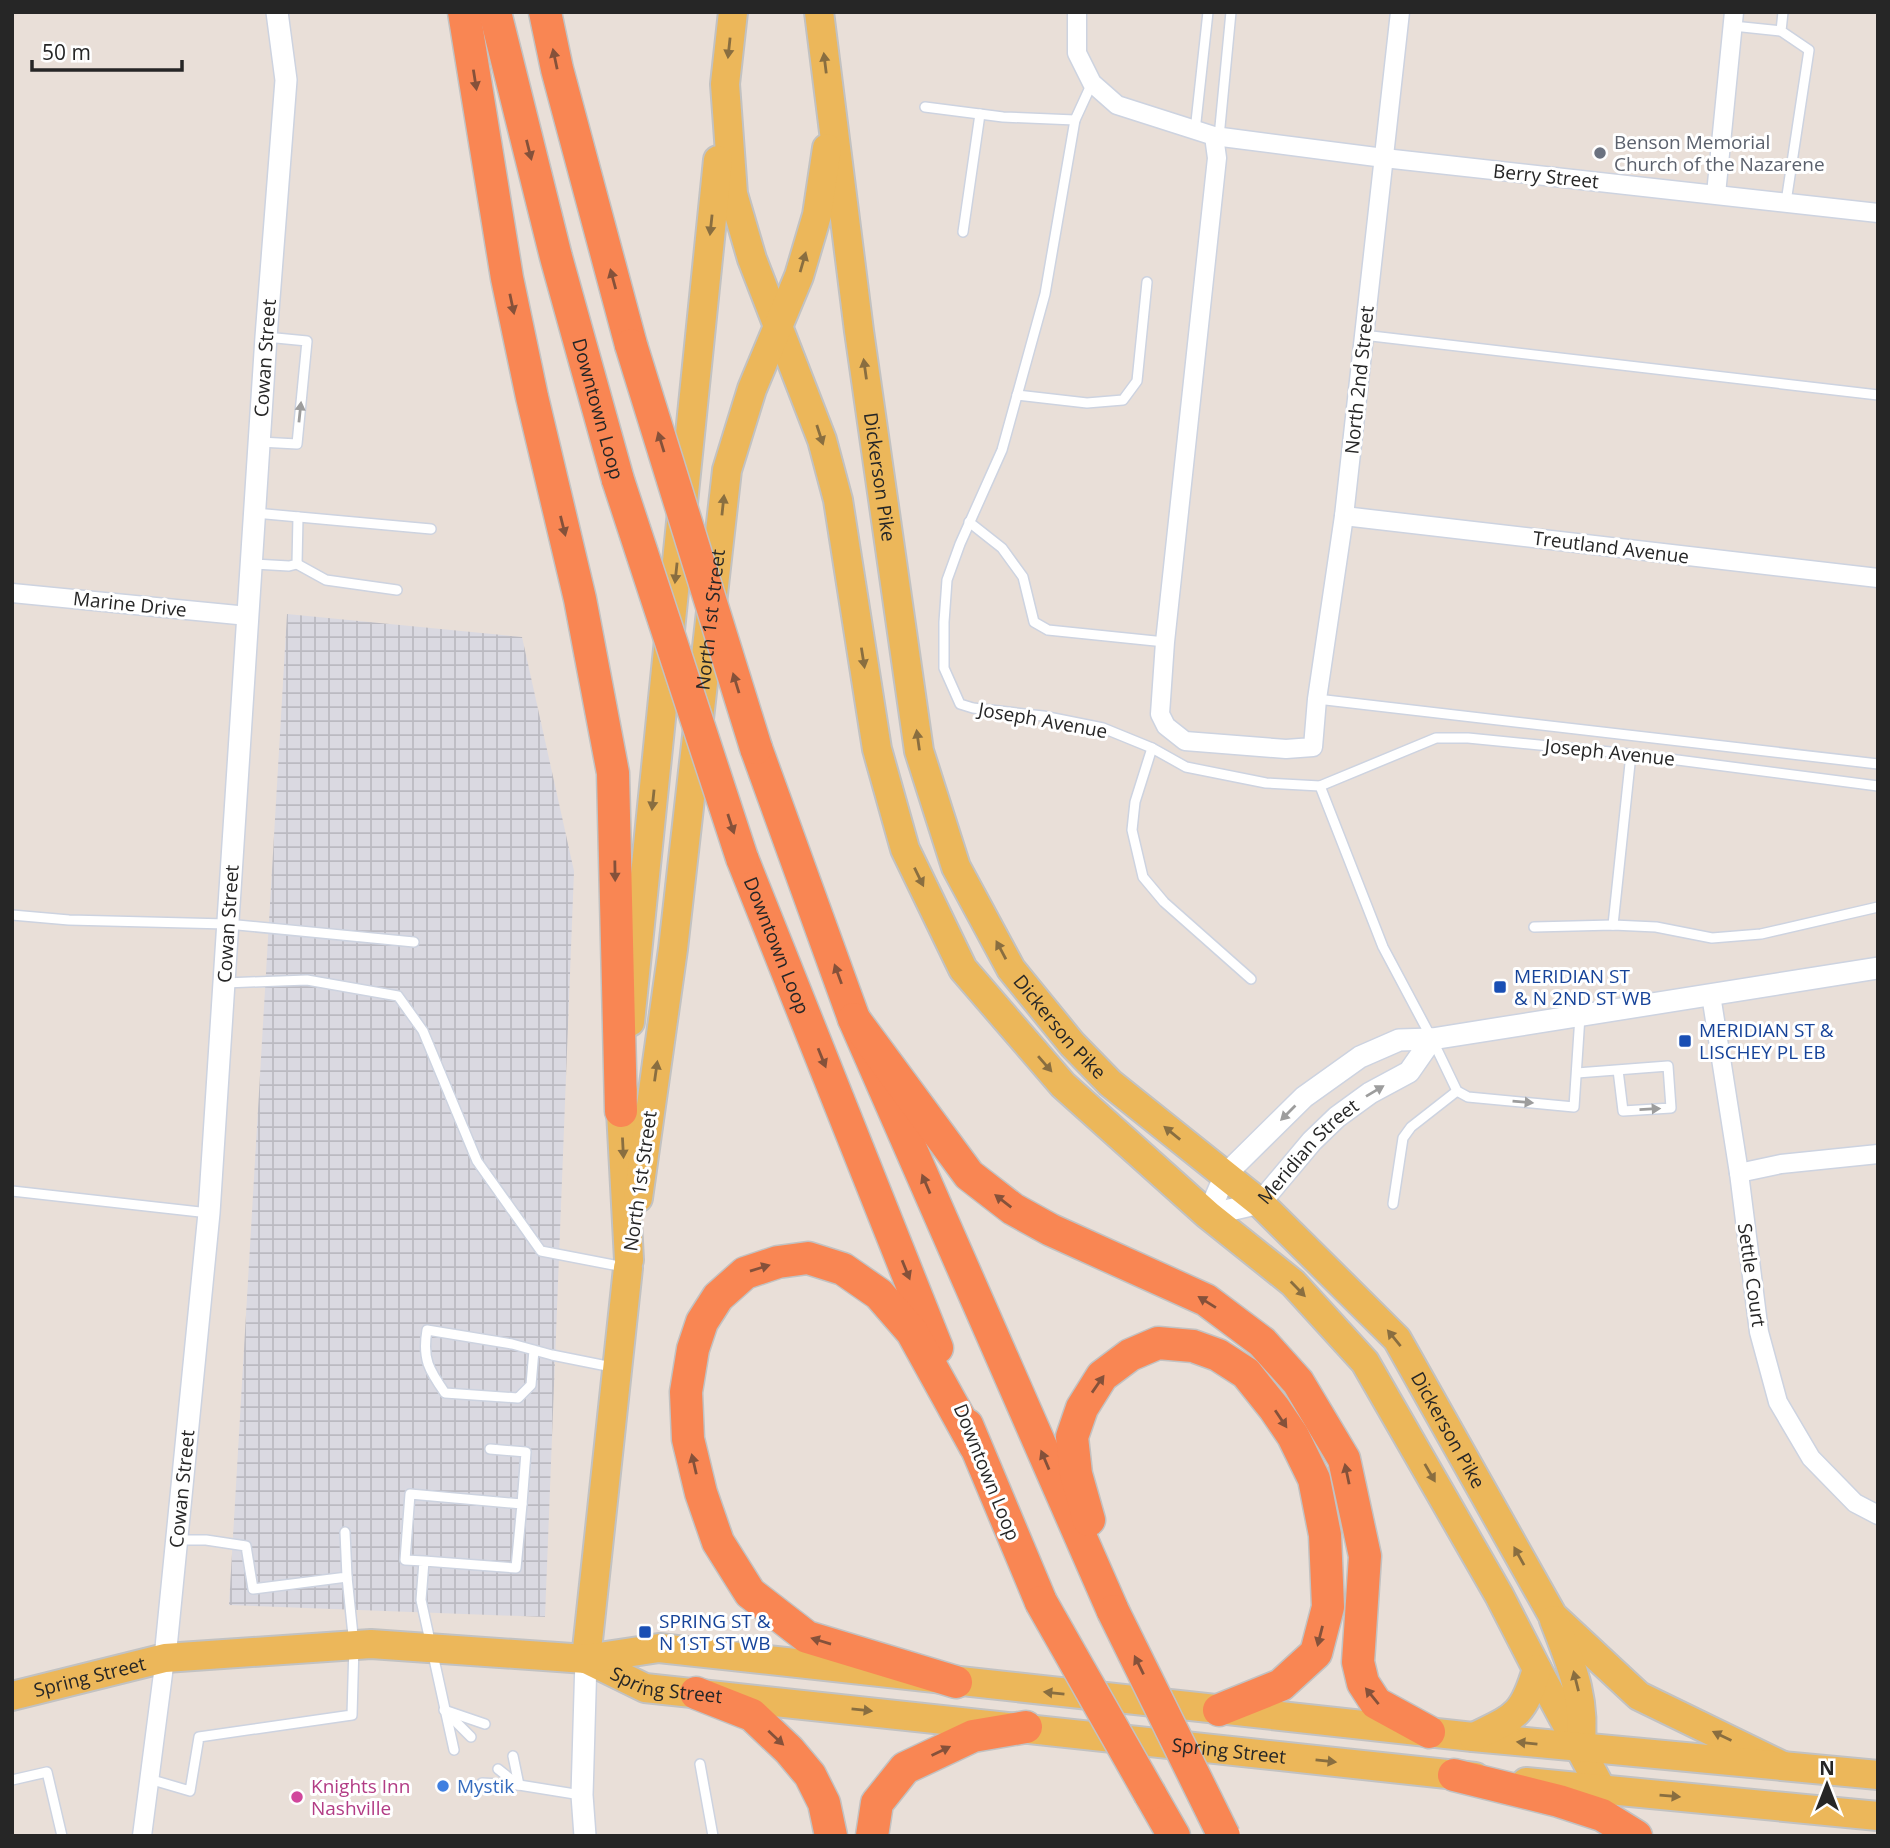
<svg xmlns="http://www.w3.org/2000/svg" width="1890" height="1848" font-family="'Open Sans',sans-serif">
  <defs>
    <pattern id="industrial-grid" width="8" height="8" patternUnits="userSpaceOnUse" patternTransform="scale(1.75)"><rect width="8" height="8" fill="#dad9e1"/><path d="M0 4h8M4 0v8" fill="none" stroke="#bbbac1"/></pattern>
  </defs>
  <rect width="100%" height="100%" fill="#e9dfd8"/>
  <path fill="url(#industrial-grid)" d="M287,614L522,637L574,871L545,1617L229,1605Z"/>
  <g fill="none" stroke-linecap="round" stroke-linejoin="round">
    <g stroke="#cdd3e0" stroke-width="12">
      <g id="service">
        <path d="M1783,12L1781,31L1809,50L1786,202"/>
        <path d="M1733,26L1781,31"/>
        <path d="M1092,83L1075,120L1045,294L1002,450L960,544L947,580L944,622V668L960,704L973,708L1043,716L1103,728L1152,748L1186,767L1266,783L1320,786L1436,738H1468L1631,754L1878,786"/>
        <path d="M925,107L1003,117L1075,120"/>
        <path d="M1195,131L1208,12"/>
        <path d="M1219,137L1231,12"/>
        <path d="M963,232L980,114"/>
        <path d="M1363,335L1878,395"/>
        <path d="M1017,395L1087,403L1123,400L1137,381L1147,282"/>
        <path d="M260,442L297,444L307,341L266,337"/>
        <path d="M255,513L431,529"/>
        <path d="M969,522L1002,548L1023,577L1034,622L1048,630L1165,642"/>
        <path d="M252,564L289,566L297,564L298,517"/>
        <path d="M297,564L326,580L397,590"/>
        <path d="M1317,699L1878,764"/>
        <path d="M1152,748L1135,802L1132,830L1143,877L1164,902L1251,979"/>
        <path d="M1320,786L1383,947L1432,1039L1457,1091L1468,1097L1574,1107L1580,1016"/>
        <path d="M12,915L69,920L227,924L414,942"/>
        <path d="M1613,925L1631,754"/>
        <path d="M1534,927L1613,925L1656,927L1712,938L1761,934L1878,907"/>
        <path d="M225,983L307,980L398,996L423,1031L477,1161L541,1251L624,1267"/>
        <path d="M1577,1073L1668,1066L1671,1108L1623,1111L1618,1070"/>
        <path d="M12,1191L209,1213"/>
        <path d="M1393,1204L1403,1138L1411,1127L1457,1091"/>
        <path d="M534,1350L531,1385L518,1398L445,1393C429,1370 422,1359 427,1330L512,1344L552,1355L612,1367"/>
        <path d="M490,1449L526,1452L522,1504"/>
        <path d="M176,1540H206L246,1546L253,1589L347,1577L345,1532"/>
        <path d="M424,1561L405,1560L410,1494L522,1504L516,1568L424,1561L421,1600L454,1750"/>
        <path d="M444,1710L485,1724"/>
        <path d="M445,1711L471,1737"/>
        <path d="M513,1756L519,1785"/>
        <path d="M700,1764L713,1836"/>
        <path d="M498,1769L518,1785"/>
        <path d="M149,1779L190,1791L199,1737L352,1715L354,1645L347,1577"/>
        <path d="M12,1780L47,1772L62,1836"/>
        <path d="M482,1783L519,1785L581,1795"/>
      </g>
    </g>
    <g stroke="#cdd3e0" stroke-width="21">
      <g id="minor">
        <path d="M1077,12V53L1092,83L1117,105L1214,136L1384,158L1878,213"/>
        <path d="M1214,136L1217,158L1165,642L1160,714L1166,726L1185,741L1286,749L1313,747L1317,699L1344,516L1400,12"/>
        <path d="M1716,194L1734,12"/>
        <path d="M1344,516L1878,578"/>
        <path d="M12,593L248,616"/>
        <path d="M1711,995L1739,1173L1759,1332L1778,1402L1811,1458L1855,1503L1878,1515"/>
        <path d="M1739,1173L1781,1164L1878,1154"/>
        <path d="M142,1836L165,1658"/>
      </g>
    </g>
    <g stroke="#cdd3e0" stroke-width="24">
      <g id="tertiary">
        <path d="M1208,1215L1225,1175L1304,1097L1360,1057L1399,1040L1432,1039L1878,968"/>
        <path id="s1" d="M1208,1215L1260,1203L1312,1141L1337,1117L1370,1093L1409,1072L1432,1039"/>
        <path id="s2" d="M165,1658L209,1213L266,337L286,80L277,12"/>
        <path d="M585,1836L582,1795L586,1659"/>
      </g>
    </g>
    <g stroke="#c2c2c2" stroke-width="32">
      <g id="primary">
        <path d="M733,12L725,84L733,194L752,259L822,440L838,500L877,749L905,849L963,969L1063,1085L1208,1215L1293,1283L1365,1362L1499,1595L1537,1669L1602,1790"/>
        <path id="s3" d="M819,12L859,331L919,751L956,867L1011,969L1072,1044L1110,1083L1260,1203L1397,1339L1553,1616L1639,1696L1783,1766"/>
        <path d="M630,1022L718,160"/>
        <path d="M623,1090L621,1111L629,1260"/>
        <path id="s4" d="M638,1198L673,949L727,470L752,389L799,276L817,215L827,148"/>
        <path d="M1554,1620C1571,1664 1587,1700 1580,1749"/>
        <path id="s5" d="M586,1659L645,1688L1475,1777"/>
        <path d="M586,1659L628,1268"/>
        <path id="s6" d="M12,1696L165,1658L371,1644L586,1659L659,1648L1473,1737L1878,1775"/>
        <path d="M1474,1737C1515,1717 1523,1716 1537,1669"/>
        <path d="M1526,1782L1878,1816"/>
      </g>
    </g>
    <g stroke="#c2c2c2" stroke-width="35">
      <g id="motorway">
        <path d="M464,12L507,278L532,397L580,599L613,773L621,1111"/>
        <path id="s7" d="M495,12L556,257L618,480"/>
        <path d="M545,12L557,69L631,345"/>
        <path d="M756,748L854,1019L1113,1611"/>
        <path id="s8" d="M742,858L937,1348"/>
        <path d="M854,1019L969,1175L1013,1209L1051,1230L1206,1300L1262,1342L1298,1382L1344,1459L1365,1556L1358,1662L1363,1683L1376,1703L1429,1732"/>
        <path d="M967,1425L1041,1602"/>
        <path d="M1089,1520L1076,1474L1072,1437L1082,1408L1102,1376L1130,1355L1158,1343L1193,1346L1218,1355L1246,1373L1274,1408L1293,1436L1314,1479L1325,1535L1328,1607L1316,1653L1281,1685L1219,1710"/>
        <path d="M956,1682L807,1637L750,1593L718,1542L701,1493L688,1439L686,1392L693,1349L702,1322L718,1297L745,1273L778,1262L808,1258L843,1269L879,1294L912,1332L975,1446"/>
        <path d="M696,1693L752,1715L789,1750L810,1775L824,1803L831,1836"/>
        <path d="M1454,1775L1559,1801L1602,1815L1636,1836"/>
        <path d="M1150,1794L1174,1836"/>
        <path d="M872,1836L877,1803L905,1768L973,1736L1026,1727"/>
      </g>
    </g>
    <use href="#service" stroke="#fff" stroke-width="9"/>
    <use href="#minor" stroke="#fff" stroke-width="18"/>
    <use href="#tertiary" stroke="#fff" stroke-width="21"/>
    <use href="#primary" stroke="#ecb75a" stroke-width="28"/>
    <use href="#motorway" stroke="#f98653" stroke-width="32"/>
    <g stroke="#c2c2c2" stroke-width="35" stroke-linecap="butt">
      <g id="motorway-bridge">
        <path d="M631,345L756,748"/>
        <path d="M618,480L742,858"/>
        <path d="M1041,1602L1150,1794"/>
        <path d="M1113,1611L1224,1836"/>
      </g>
    </g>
    <use href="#motorway-bridge" stroke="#f98653" stroke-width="32"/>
  </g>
  <defs><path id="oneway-solid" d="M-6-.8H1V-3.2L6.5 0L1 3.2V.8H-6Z" transform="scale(1.75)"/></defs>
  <g fill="#896e40">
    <use href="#oneway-solid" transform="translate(729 48) rotate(96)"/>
    <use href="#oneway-solid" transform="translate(825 63) rotate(-97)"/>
    <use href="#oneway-solid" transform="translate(711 225) rotate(96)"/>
    <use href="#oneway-solid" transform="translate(803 262) rotate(-74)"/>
    <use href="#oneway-solid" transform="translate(865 369) rotate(-98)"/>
    <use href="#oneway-solid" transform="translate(820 435) rotate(72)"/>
    <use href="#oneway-solid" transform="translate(723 505) rotate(-84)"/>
    <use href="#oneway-solid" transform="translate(676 573) rotate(96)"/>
    <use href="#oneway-solid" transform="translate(863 658) rotate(81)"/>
    <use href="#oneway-solid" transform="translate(918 740) rotate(-98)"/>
    <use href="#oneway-solid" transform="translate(653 800) rotate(96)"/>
    <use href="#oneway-solid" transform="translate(919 877) rotate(64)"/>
    <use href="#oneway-solid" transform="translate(1001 950) rotate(-118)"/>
    <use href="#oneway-solid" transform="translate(1045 1064) rotate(49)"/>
    <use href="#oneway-solid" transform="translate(656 1071) rotate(-82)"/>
    <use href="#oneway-solid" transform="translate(1172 1133) rotate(-141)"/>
    <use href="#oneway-solid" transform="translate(623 1148) rotate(87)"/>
    <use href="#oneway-solid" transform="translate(1298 1289) rotate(46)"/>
    <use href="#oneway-solid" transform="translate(1394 1338) rotate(-129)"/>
    <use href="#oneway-solid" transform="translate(1430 1473) rotate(60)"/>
    <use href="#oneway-solid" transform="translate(1519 1556) rotate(-119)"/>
    <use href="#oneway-solid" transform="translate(1576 1681) rotate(-104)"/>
    <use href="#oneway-solid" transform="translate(1054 1693) rotate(-174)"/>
    <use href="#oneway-solid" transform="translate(862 1710) rotate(6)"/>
    <use href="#oneway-solid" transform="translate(1722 1736) rotate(-154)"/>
    <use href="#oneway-solid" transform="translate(1527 1743) rotate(-174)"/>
    <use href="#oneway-solid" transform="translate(1326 1761) rotate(6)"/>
    <use href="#oneway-solid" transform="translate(1670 1796) rotate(5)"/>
  </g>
  <g fill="#85513a">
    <use href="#oneway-solid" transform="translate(555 59) rotate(-102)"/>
    <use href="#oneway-solid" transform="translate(475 80) rotate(81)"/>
    <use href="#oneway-solid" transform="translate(529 150) rotate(76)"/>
    <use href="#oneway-solid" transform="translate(613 279) rotate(-105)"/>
    <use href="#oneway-solid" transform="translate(512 304) rotate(78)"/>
    <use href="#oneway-solid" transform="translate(661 442) rotate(-107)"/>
    <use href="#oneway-solid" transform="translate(563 526) rotate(76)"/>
    <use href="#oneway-solid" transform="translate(736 683) rotate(-107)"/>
    <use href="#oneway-solid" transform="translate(731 824) rotate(72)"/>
    <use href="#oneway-solid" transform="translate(615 871) rotate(89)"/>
    <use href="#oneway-solid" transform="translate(838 974) rotate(-110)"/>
    <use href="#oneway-solid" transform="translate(822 1058) rotate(68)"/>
    <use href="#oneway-solid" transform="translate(926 1184) rotate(-113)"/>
    <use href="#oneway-solid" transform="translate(1003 1201) rotate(-142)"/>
    <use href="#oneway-solid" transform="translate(760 1268) rotate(-17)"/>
    <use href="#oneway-solid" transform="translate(906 1270) rotate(68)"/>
    <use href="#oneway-solid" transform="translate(1207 1302) rotate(-148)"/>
    <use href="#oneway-solid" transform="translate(1098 1384) rotate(-55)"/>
    <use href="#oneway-solid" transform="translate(1281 1419) rotate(56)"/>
    <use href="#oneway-solid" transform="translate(1045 1460) rotate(-113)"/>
    <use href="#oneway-solid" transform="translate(694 1464) rotate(-103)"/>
    <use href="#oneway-solid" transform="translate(1347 1474) rotate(-102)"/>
    <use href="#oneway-solid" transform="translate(1320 1636) rotate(104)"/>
    <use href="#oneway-solid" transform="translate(821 1641) rotate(-163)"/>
    <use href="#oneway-solid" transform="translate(1139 1665) rotate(-116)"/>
    <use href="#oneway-solid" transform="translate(1372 1696) rotate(-129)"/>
    <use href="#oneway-solid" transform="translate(776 1738) rotate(43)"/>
    <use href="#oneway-solid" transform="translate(941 1751) rotate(-26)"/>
  </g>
  <g fill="#9d9d9d">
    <use href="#oneway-solid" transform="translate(300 412) rotate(-84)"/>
    <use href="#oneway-solid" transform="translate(1375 1091) rotate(-31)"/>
    <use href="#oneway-solid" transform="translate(1523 1102) rotate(5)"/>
    <use href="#oneway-solid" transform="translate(1650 1109) rotate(-3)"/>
    <use href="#oneway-solid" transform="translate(1288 1113) rotate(135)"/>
  </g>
  <circle fill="#6b7280" stroke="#fff" stroke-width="2.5" cx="1600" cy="153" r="7"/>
  <g fill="#1a4fb4" stroke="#fff" stroke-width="2.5">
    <rect x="1493" y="980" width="14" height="14" rx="3.5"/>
    <rect x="1678" y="1034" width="14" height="14" rx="3.5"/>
    <rect x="638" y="1625" width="14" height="14" rx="3.5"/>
  </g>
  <circle fill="#3f7fe0" stroke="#fff" stroke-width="2.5" cx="443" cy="1786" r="7"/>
  <circle fill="#d1479c" stroke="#fff" stroke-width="2.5" cx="297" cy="1797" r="7"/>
  <g text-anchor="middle" stroke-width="6" stroke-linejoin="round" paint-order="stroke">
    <g font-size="19" fill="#5b616d" stroke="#fff" text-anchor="start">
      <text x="1614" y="149">Benson Memorial<tspan x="1614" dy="22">Church of the Nazarene</tspan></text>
    </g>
    <g font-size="19" fill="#262626" stroke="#fff">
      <text transform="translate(1546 176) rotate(6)" y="7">Berry Street</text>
      <text dy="7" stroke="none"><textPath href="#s2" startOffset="1304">Cowan Street</textPath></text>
      <text transform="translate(1359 380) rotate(-84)" y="7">North 2nd Street</text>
      <text dy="7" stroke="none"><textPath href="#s7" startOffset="410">Downtown Loop</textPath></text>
      <text dy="7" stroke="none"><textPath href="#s3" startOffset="469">Dickerson Pike</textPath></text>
      <text transform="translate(1611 547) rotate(7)" y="7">Treutland Avenue</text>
      <text transform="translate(130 604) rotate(6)" y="7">Marine Drive</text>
      <text dy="7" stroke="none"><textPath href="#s4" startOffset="583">North 1st Street</textPath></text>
      <text transform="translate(1043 720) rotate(10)" y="7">Joseph Avenue</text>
      <text transform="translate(1610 752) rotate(6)" y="7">Joseph Avenue</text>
      <text dy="7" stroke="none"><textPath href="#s2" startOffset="737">Cowan Street</textPath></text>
      <text dy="7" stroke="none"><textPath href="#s8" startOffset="94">Downtown Loop</textPath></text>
      <text dy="7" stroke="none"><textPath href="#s3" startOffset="1059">Dickerson Pike</textPath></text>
      <text dy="7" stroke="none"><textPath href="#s1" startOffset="124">Meridian Street</textPath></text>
      <text transform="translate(640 1181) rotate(-82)" y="7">North 1st Street</text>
      <text transform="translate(1752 1275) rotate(82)" y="7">Settle Court</text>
      <text dy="7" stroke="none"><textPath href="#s3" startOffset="1624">Dickerson Pike</textPath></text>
      <text transform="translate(987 1472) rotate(68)" y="7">Downtown Loop</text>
      <text dy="7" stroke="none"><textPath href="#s2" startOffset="170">Cowan Street</textPath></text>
      <text dy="7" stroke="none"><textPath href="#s6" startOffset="80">Spring Street</textPath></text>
      <text dy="7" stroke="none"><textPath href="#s5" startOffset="86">Spring Street</textPath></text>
      <text dy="7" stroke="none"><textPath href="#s5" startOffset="653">Spring Street</textPath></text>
    </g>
    <g font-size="19" fill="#164399" stroke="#fff" text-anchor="start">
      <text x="1514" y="983">MERIDIAN ST<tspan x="1514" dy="22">&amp; N 2ND ST WB</tspan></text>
      <text x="1699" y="1037">MERIDIAN ST &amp;<tspan x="1699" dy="22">LISCHEY PL EB</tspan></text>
      <text x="659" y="1628">SPRING ST &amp;<tspan x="659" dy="22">N 1ST ST WB</tspan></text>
    </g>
    <g font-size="19" fill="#b23c85" stroke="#fff" text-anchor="start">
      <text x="311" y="1793">Knights Inn<tspan x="311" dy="22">Nashville</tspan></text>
    </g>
    <g font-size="19" fill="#366cbe" stroke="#fff" text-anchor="start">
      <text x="457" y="1793">Mystik</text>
    </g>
  </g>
  <rect width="1890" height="1848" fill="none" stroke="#262626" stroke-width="28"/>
  <g transform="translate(1827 1785)" stroke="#ffffff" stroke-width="5" paint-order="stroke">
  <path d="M0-5L12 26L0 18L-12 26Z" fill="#262626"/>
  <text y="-10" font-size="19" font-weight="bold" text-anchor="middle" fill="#262626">N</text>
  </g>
  <path d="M32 60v10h150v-10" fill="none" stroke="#262626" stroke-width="3.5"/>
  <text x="42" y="60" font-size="21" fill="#262626" stroke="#ffffff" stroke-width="5" paint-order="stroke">50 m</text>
</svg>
